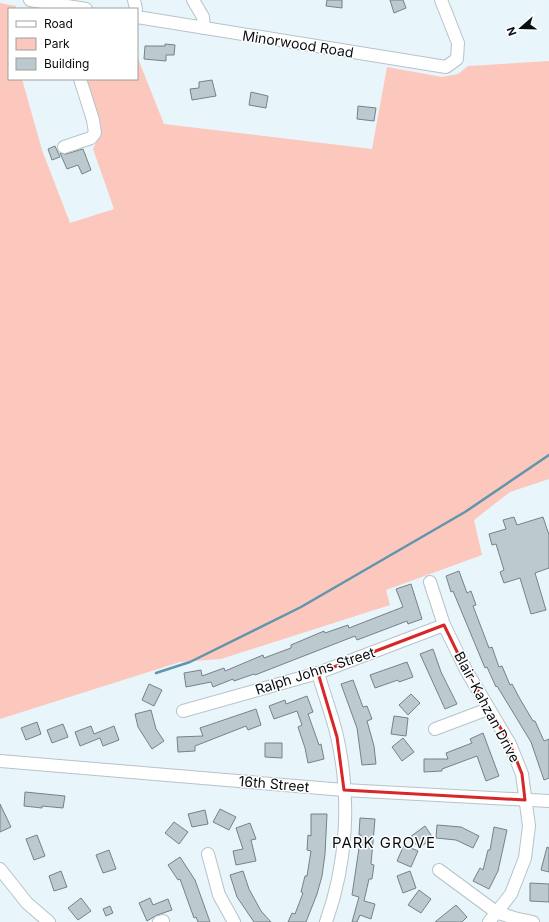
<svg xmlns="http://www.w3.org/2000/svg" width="549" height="922" font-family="Inter,sans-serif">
  <rect width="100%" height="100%" fill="#e8f6fc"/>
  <path fill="#fcc7bc" d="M0,3L16,6V9H9V79H22L42,150L70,223L114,209L93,149L101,131L84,79H137V56L164,124L372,149L387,67L442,77L458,74L468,66L549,61V479L510,492L474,520L482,555L386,590L390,605L221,659L180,662L0,719Z"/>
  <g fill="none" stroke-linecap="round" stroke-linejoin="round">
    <path stroke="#6096ad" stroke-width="2.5" d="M156,673L190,662L301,607L465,512L549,455"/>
  </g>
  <g fill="#bcc9cf" stroke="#758287">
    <path d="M327,0H342V8L326,6Z"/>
    <path d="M390,0H403L406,8L394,13Z"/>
    <path d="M165,44L175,45L174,55H166V61L144,59L145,46H165Z"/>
    <path d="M212,80L216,96L192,100L190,89L199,88V82Z"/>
    <path d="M251,92L268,96L266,108L249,105Z"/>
    <path d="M358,106L376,108L374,121L357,119Z"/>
    <path d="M55,146L60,157L52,160L48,149Z"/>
    <path d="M83,149L91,170L82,174L78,165L67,169L60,153L66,154Z"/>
    <path d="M514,517L517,525L543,517L549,535V568L535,573L546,610L531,614L520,578L504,583L500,572L504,570L496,544L492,545L489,534L506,529L503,520Z"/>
    <path d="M459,571L467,593L471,591L476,605L473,606L489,648L492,647L499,667L502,666L510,685L512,684L520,699L533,721H535L544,741L549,739V778L544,780L531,742L497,686L496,687L487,667L485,668L453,591L451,592L446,576Z"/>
    <path d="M411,584L422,619L408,624L407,621L357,640L355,636L255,675L254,674L234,681L233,679L213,687L211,682L186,687L184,673L201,670L202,676L224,668L225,671L263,655L264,658L291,648V645L324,631L325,633L348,625L349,628L403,607L396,589Z"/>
    <path d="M433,649L441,672L457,704L445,709L420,654Z"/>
    <path d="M407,662L413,677L399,682L398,680L375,688L370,675Z"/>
    <path d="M353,680L363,707L367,706L372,719L367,721L374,746L376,764L362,765L357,728L341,684Z"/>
    <path d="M149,684L162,690L154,706L142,700Z"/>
    <path d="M411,694L420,703L408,715L399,705Z"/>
    <path d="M307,696L313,712L308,714L319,745L321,744L324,759L308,763L305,748L298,727L302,725L297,711L274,719L269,706L285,700L286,704Z"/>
    <path d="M256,709L261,725L248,730L246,726L195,746V751L178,752L177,737L203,736L200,728Z"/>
    <path d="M151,710L156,729L164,741L152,749L138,727L135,714Z"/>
    <path d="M394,716L408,718L406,736L391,734Z"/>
    <path d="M37,722L41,734L26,740L21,728Z"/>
    <path d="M63,724L68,737L52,743L47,730Z"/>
    <path d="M91,726L94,734L114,726L119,740L103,746L100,738L80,746L75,732Z"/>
    <path d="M483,733L499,776L486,781L477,756L442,769V771L424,772V759H448L446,753L472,743L470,739Z"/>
    <path d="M403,738L414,752L402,761L392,747Z"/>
    <path d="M265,743H282V758L265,757Z"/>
    <path d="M25,792L65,796L63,808L42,806V808L24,806Z"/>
    <path d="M0,804L11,827L0,832Z"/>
    <path d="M220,809L236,817L229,830L213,822Z"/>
    <path d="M205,810L208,824L192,827L188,814Z"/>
    <path d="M311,814H327L325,854L322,876L317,894L306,922H288L292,913L295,914L303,893L301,892L305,876H307L311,851L307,850L308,835L311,836Z"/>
    <path d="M360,818L375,819L371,864L374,865L372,879H369L364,901L375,904L371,919L360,915L357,922H352L359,897L352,895L361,835H359Z"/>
    <path d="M174,822L188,832L179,844L165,833Z"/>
    <path d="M250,823L256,839L251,840L256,861L236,865L233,851L243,849L236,828Z"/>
    <path d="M437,825L461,827L479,836L473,848L456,840L436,838Z"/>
    <path d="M425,826L433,838L419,848L410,837Z"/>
    <path d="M494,827L507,830L498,871L489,889L473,881L480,868L483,870L488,850H490Z"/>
    <path d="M37,835L45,856L34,860L26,839Z"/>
    <path d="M404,845L418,851L411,867L397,861Z"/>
    <path d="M547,847L549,848V872L541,870Z"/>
    <path d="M109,850L116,869L103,873L96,855Z"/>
    <path d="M180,857L195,880L210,922H198L196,917L194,918L180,879L178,880L168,865Z"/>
    <path d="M61,871L67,887L54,891L49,876Z"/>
    <path d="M243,871L249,889L261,911L271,922H254L237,897L230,875Z"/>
    <path d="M410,871L416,888L403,893L397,876Z"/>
    <path d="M530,883L549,884V902L530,901Z"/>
    <path d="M419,890L431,899L421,913L408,905Z"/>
    <path d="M81,898L91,911L78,920L68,908Z"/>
    <path d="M150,898L153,905L168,899L172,910L157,915L147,921L139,903Z"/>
    <path d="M456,905L467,917L462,922H435Z"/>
    <path d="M110,906L113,913L106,916L103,909Z"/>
  </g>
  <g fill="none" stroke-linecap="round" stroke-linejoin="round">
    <g stroke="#b6c3c9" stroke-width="14">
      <g id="minor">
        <path d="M30,0L86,9"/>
        <path d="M134,0L136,9"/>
        <path d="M193,0L203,17L204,28"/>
        <path d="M137,17L446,67L457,59L458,43L441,0"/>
        <path d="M64,147L91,138L95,133L93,120L80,79"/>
        <path d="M430,582L444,625L466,670L510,744L522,774L529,826L525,858L511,894L489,922"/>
        <path d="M318,673C324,694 332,715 337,736C351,797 347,864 326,922"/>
        <path d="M183,711L318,673L444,625"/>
        <path d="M435,729L488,709"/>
        <path d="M0,761L344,790L549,801"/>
        <path d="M208,854L219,895L234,922"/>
        <path d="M0,869L27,903L49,922"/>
        <path d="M439,870L496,912L514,918L533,922"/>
        <path d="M159,922L163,921"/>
      </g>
    </g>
    <use href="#minor" stroke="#fff" stroke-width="12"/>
  </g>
  <path fill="none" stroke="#d62828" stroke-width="3" stroke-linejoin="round" d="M444,625L466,670L510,744L522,774L525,800L344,790L337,737L318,673Z"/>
  <g text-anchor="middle" stroke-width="3" stroke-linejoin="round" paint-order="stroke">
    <g font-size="14" fill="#090e10" stroke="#fff">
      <text transform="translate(298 44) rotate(9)" y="5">Minorwood Road</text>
      <text transform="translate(315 671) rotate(-18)" y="5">Ralph Johns Street</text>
      <text transform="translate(487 707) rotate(62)" y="5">Blair-Kahzan Drive</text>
      <text transform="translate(274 784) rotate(5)" y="5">16th Street</text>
    </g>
    <g font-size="15" letter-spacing="1" fill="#090e10" stroke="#fff">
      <text x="384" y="848">PARK GROVE</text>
    </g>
  </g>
  <rect x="8" y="8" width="130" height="72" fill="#ffffff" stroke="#9d9f9f"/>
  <rect x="16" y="21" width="20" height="6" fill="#ffffff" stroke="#9d9f9f"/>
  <text x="44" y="28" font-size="12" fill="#090e10">Road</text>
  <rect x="16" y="38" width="20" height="12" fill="#fcc7bc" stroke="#9d9f9f"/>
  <text x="44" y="48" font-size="12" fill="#090e10">Park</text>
  <rect x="16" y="58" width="20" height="12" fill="#bcc9cf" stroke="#9d9f9f"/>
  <text x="44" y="68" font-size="12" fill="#090e10">Building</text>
  <g transform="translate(521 28) rotate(250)" stroke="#ffffff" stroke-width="3" paint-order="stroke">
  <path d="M0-3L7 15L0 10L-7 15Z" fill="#090e10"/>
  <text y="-6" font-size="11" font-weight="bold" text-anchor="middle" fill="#090e10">N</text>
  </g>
</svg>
